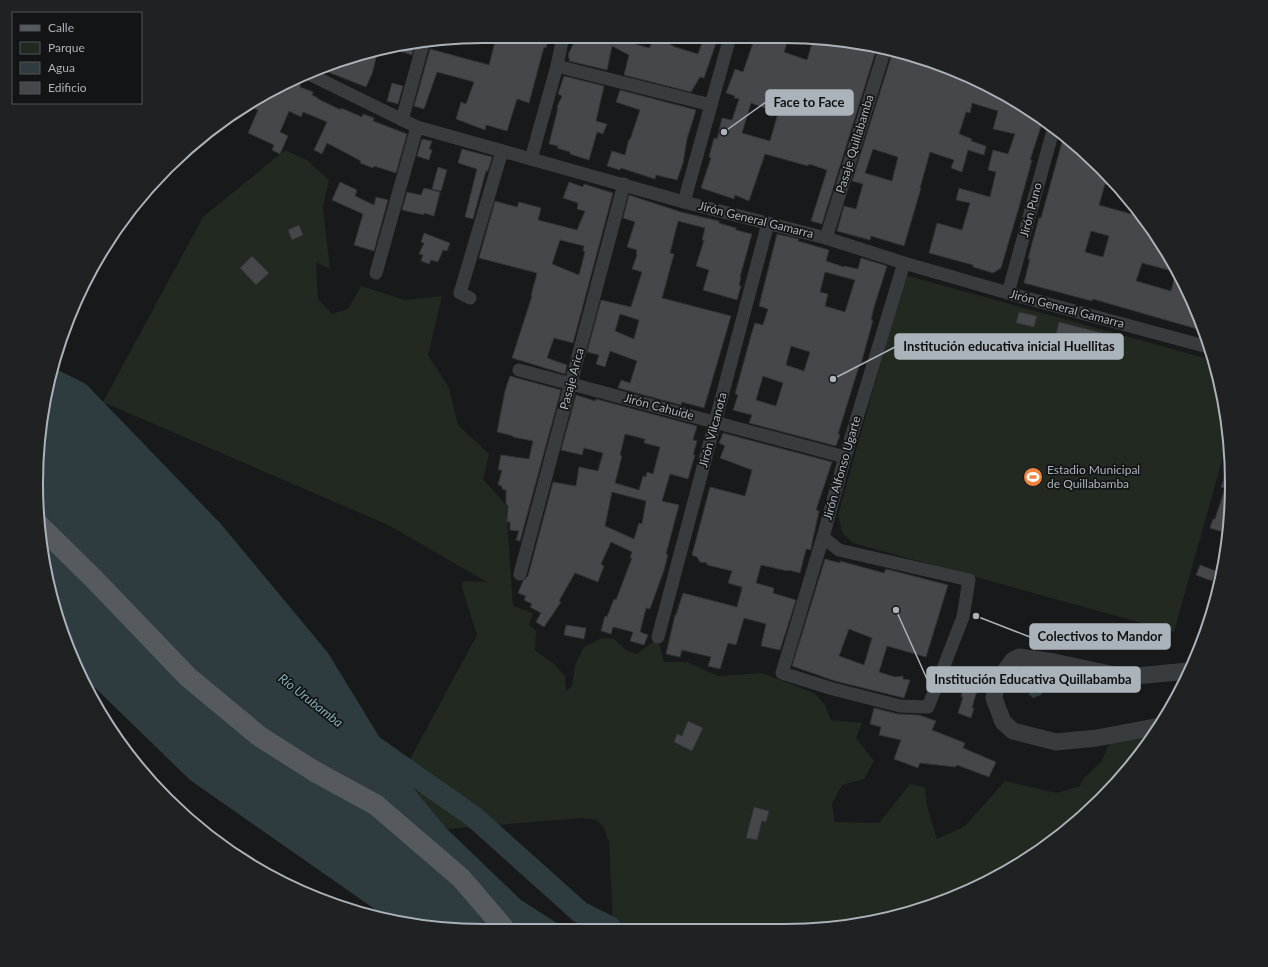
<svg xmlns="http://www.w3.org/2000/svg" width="1268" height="967" font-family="Lato,sans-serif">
  <rect width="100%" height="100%" fill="#18191b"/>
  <g fill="#212920">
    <path d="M285,150L307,160L329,180L323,207L330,269L316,262L318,299L332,314L348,309L361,286L405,300L442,296L428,355L449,388L458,425L489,454L483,479L506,505L513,606L533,613L529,625L536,631L535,650L553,663L565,676L566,691L572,686L575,665L584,647L602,638L614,639L627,651L637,654L658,638L664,662H687L718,676L762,673L814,693L825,705L831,720L862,723L856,738L874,761L864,779L842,785L832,804L835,822L879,823L910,784L925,787L927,806L937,839L965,826L1005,781L1056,793L1080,786L1083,779L1101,762L1114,734L1157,732L1101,800L1033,855L956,897L843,927H613L609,842L603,826L596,820L583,818L447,829L402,774L477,635L462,588L463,581L487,582L388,525L103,402L203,217Z"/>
    <path d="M905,275L1212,360L1223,396L1228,439L1174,632L853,543L842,532L838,515Z"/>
  </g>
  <g fill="#2e3c3f">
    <path d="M54,368L86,384L221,524L328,653L402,774L447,829L521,900L563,927H425L386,917L190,780L85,678L60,628L37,513L45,396Z"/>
    <path d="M1037,684L1044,687L1041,695L1033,698L1029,694L1031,688Z"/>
  </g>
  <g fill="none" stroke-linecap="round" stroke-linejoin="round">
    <path stroke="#2e3c3f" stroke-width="22" d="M370,744L474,817L580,912L610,927"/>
  </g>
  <g fill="#45474b" stroke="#323337" fill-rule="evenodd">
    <path d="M505,36H549L546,48L544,47L529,103L517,99L507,131L486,125L485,130L456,119L461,102L466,104L474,82L437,72L424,109L414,106L430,49L489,65L496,38L504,40Z"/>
    <path d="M577,36H634L632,43L649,48L656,37L675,47L698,54L704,37H716L715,40H717L704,78L700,77L691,92L624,75L629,55L612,46L607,70L569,61L570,59L568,58L569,56L568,55Z"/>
    <path d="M755,37H789L784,52L807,60L814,37L877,47L822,224L811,221L827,170L809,164L808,166L765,154L749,201L735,195L734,199L701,188L711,158L709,157L714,138L717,139L722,118L732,120L739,99L734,98L735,96L726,93L735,69L743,72ZM751,103L778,113L770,141L742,133Z"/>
    <path d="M414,45L412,55L390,48Z"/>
    <path d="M378,50L372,74L366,87L323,70L345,61L343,65L345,67L348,59L367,51Z"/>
    <path d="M898,51L983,82L1020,105L1019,107L1027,110L1043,120L1030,160H1032L1019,207L1001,268L993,273L973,267V265L929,253L937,223L962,230L970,203L956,200L959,188L990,197L996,172L988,170L993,150L1008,154L1015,134L993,129L998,111L972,103L970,113L966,112L959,134L972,139L971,141L986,146L984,155L968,150L962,172L951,168L954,160L930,152L920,188H921L904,246L871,236L870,240L837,231L844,206L856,209L863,184L852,181L892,54L897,55ZM873,149L898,157L892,181L865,173Z"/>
    <path d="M564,76L604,86L596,121L607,124L603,134L597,132L589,160L570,154V152L557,148L558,146L549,144L558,108L557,107L562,96L558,94Z"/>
    <path d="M294,82L301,85L300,87L313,92L312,95L318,98V99L341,110V108L362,117L363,114L374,118L373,121L407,134L396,173L374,166L373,168L360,163L361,161L327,143L322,154L314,150L327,122L303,112L301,117L289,111L280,132L288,136L280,154L272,150L274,145L248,133L258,110L247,105L260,96Z"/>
    <path d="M392,83L403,86L398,104L387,101Z"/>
    <path d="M620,90L696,110L687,139L683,163L677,180L656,175L655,179L621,168L620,170L607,166L612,151L625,155L629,139L630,140L640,110L616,102Z"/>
    <path d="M1064,135L1101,167L1119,189L1105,184L1099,205L1142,217L1152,229L1149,238L1160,241L1198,312L1204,331L1093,299L1092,301L1024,283L1030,259H1028L1032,243L1039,218H1041ZM1091,231L1109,236L1103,257L1085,252ZM1142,263L1176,272L1171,291L1136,281Z"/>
    <path d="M422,139L432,141L429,149L432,150L429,160L417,156Z"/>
    <path d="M462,149L492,157L488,171H486L473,219L465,217L477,169L458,163Z"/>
    <path d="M438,167L447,170L441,191L432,189Z"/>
    <path d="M340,182L357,190L355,196L374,205L376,197L388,200L374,251L354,245L363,214L332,200Z"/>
    <path d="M569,182L583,187L584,184L613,193L573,343L554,338L547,358L567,365L565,374L512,358L532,296H531L537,273L479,258L495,201L517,207L519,202L541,208L538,220L577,230L585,211L577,209L578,203L563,198ZM560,240L584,246L583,251L585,252L579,275L552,264Z"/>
    <path d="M424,188L440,192L434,216L424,213V215L402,210L407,192L421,195Z"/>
    <path d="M629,195L681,212L719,221V223L736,228V230L752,234L740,277H741L739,285L741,286L737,300L703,290L709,270L696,266L704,240H702L705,228L678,221L670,253L674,254L662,298L731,316L704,408L682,402L681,405L618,388L621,380L630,383L637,361L610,351L605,367L596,364L599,355L587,352L601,300L631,307L642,272L632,269L637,255L636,254L637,250L627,247L635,222L623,218ZM620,314L639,320L634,339L615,331Z"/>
    <path d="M299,225L303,235L292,240L288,230Z"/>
    <path d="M424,233L450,243L447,251L443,250L438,262L431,260L429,264L421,261L423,255L419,254L424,243L421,242Z"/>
    <path d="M777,234L799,239L798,241L829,250L826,261L844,267V266L858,269L861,258L887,266L874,307L871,320H873L861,364L860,363L838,434L840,435L836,446L749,423L752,415L733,410L738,395L735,394L752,332L755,323L763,325L768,309L759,306ZM825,272L855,280L845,312L825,306L828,294L820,292ZM791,346L810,352L804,371L786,365ZM763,376L783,383L776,406L756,400Z"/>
    <path d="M252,256L269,273L256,285L240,268Z"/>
    <path d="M1019,312L1037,316L1034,327L1016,323Z"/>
    <path d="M1059,322L1110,335L1104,359L1053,347Z"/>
    <path d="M510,376L561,390L520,541L516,540L519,531L510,530V522H507L508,505H506V490L502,489V486L498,485L502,470H498L501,455L529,459L533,441L513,437V436L497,432L505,391Z"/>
    <path d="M576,395L595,401L596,399L697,426L693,440L697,441L693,455H695L688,479L670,474L662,501L679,505L666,554L668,555L664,570L650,609L646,608L640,632L648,635L644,645L630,641L633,632L613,627L611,634L601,631L605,616L607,617L614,599L616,600L632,558H630L632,552L611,542L601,564L604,566L598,582L575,573L559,601L561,602L544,627L536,622L541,613L530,607L532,604L524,600L526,596L518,593L523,581L528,576L553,482L576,486L579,467L598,471L603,453L584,448L582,455L561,450ZM625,434L645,439L644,443L660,447L653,474L647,472L646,477L643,476L639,490L615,483L622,456L620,455ZM612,492L646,501L642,524L639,523L634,539L605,526Z"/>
    <path d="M723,433L832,462L816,510L819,511L811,548V550L806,549L800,573L788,570L787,571L761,565L756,583L774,588L773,593L796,600L780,650L761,646L766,624L744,618L736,645L728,643L720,669L708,666L711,657L682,650L680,657L666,654L675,615H676L683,593L737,607L742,588V587L728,583L732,571L707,565V563L700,562L697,557L692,555L710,487L745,496L752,470L720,458L725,446L719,443Z"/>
    <path d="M1230,460L1232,483L1227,533L1210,528L1213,519H1215L1225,488L1221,487Z"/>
    <path d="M825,559L840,563V561L884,573L886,569L948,585L926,657L887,646L879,672L895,677L903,676V679L910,680L904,698L835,681L792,666ZM849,629L872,638L864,665L839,656Z"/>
    <path d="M1200,565L1216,571L1212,581L1196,575Z"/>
    <path d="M566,625L586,628L584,639L564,635Z"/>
    <path d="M964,683L978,687L972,708H974L971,718L958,713L963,697H961Z"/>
    <path d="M874,708L898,714L919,715L936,721L932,730L965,743L963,748L996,762L989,777L957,765L955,767L920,763L918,768L894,759L901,740L879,735L881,727L870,724Z"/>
    <path d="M688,721L703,728L692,751L674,742L677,734L682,736Z"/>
    <path d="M754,807L769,811L766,822L762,821L757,840L746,838Z"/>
  </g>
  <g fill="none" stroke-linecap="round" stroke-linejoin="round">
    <g stroke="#393c3f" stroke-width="13">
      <path d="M557,66L711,105"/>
      <path d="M311,75L417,127L684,202L826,238L904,263L1008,293L1208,347"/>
      <path d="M402,120L423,44"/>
      <path d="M531,159L557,66L563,36"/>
      <path d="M684,202L730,37"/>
      <path d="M826,238L885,49"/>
      <path d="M376,273L417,127"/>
      <path d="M1008,293L1054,127"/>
      <path d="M470,298L460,293L502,151"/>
      <path d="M519,370L845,457"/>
      <path d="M823,537L839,550L969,580L963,617L928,707L900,706L833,689L782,673L823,537L845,457L904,263"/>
      <path d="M520,574L624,184"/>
      <path d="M658,637L768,223"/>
    </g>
    <path stroke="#393c3f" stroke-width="17" d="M1160,726L1097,738L1056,742L1013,731L1003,722L994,698L996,684L1013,660L1019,657L1054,662L1124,677L1189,671"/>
    <path stroke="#565a5e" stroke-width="21" d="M39,525L94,579L188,677L259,736L314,771L376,805L461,878L503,927"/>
  </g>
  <defs>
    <g id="stadium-disc" transform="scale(1)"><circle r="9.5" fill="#ef853c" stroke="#131416"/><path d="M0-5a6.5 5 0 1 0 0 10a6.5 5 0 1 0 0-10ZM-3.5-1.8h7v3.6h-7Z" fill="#fff"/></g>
  </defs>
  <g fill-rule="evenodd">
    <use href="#stadium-disc" x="1033" y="477"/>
  </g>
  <g text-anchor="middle" stroke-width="3.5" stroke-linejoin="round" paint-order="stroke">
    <g font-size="12" fill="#abb3ba" stroke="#131416">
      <text transform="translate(855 144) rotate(-73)" y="4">Pasaje Quillabamba</text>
      <text transform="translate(1031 210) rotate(-75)" y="4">Jirón Puno</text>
      <text transform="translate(756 220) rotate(14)" y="4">Jirón General Gamarra</text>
      <text transform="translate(1067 309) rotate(15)" y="4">Jirón General Gamarra</text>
      <text transform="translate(572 379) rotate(-75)" y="4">Pasaje Arica</text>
      <text transform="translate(659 407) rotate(15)" y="4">Jirón Cahuide</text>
      <text transform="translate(713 430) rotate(-75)" y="4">Jirón Vilcanota</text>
      <text transform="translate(842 468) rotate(-74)" y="4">Jirón Alfonso Ugarte</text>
    </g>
    <g font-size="12" fill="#abb3ba" stroke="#131416" text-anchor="start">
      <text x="1047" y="474">Estadio Municipal<tspan x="1047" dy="14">de Quillabamba</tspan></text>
    </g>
    <g font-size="13" font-style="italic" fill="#83aab4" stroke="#131416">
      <text transform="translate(311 700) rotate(38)" y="5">Río Urubamba</text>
    </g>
  </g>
  <path d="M0 0H1268V967H0ZM483 43H785A440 440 0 0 1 1225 483V484A440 440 0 0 1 785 924H483A440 440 0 0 1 43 484V483A440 440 0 0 1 483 43Z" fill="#1f2123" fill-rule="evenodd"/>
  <path fill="none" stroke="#abb3ba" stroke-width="2" d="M483 43H785A440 440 0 0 1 1225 483V484A440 440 0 0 1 785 924H483A440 440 0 0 1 43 484V483A440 440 0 0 1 483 43Z"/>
  <path fill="none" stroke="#abb3ba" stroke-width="1.5" d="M724 132L766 102M833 379L895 347M976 616L1030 637M896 610L927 679"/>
  <g fill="#abb3ba" stroke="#131416" stroke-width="1.5">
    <circle cx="724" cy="132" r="4"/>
    <circle cx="833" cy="379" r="4"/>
    <circle cx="976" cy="616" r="4"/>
    <circle cx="896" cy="610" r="4"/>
  </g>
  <g fill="#abb3ba" stroke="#abb3ba" stroke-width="1.5">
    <rect x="766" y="90" width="87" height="25" rx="4"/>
    <rect x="895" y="334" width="228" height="25" rx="4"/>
    <rect x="1030" y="624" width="140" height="25" rx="4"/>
    <rect x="927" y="667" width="213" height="25" rx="4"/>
  </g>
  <g font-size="13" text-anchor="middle" font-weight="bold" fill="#111">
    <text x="809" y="107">Face to Face</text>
    <text x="1009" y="351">Institución educativa inicial Huellitas</text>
    <text x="1100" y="641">Colectivos to Mandor</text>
    <text x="1033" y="684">Institución Educativa Quillabamba</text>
  </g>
  <rect x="12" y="12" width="130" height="92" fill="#131416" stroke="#505458"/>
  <rect x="20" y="25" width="20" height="6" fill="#565a5e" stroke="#505458"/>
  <text x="48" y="32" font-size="12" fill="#abb3ba">Calle</text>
  <rect x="20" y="42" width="20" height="12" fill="#212920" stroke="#505458"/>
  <text x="48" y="52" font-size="12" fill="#abb3ba">Parque</text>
  <rect x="20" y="62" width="20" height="12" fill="#2e3c3f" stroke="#505458"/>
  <text x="48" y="72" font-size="12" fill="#abb3ba">Agua</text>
  <rect x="20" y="82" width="20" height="12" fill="#45474b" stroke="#505458"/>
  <text x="48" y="92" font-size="12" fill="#abb3ba">Edificio</text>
</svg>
